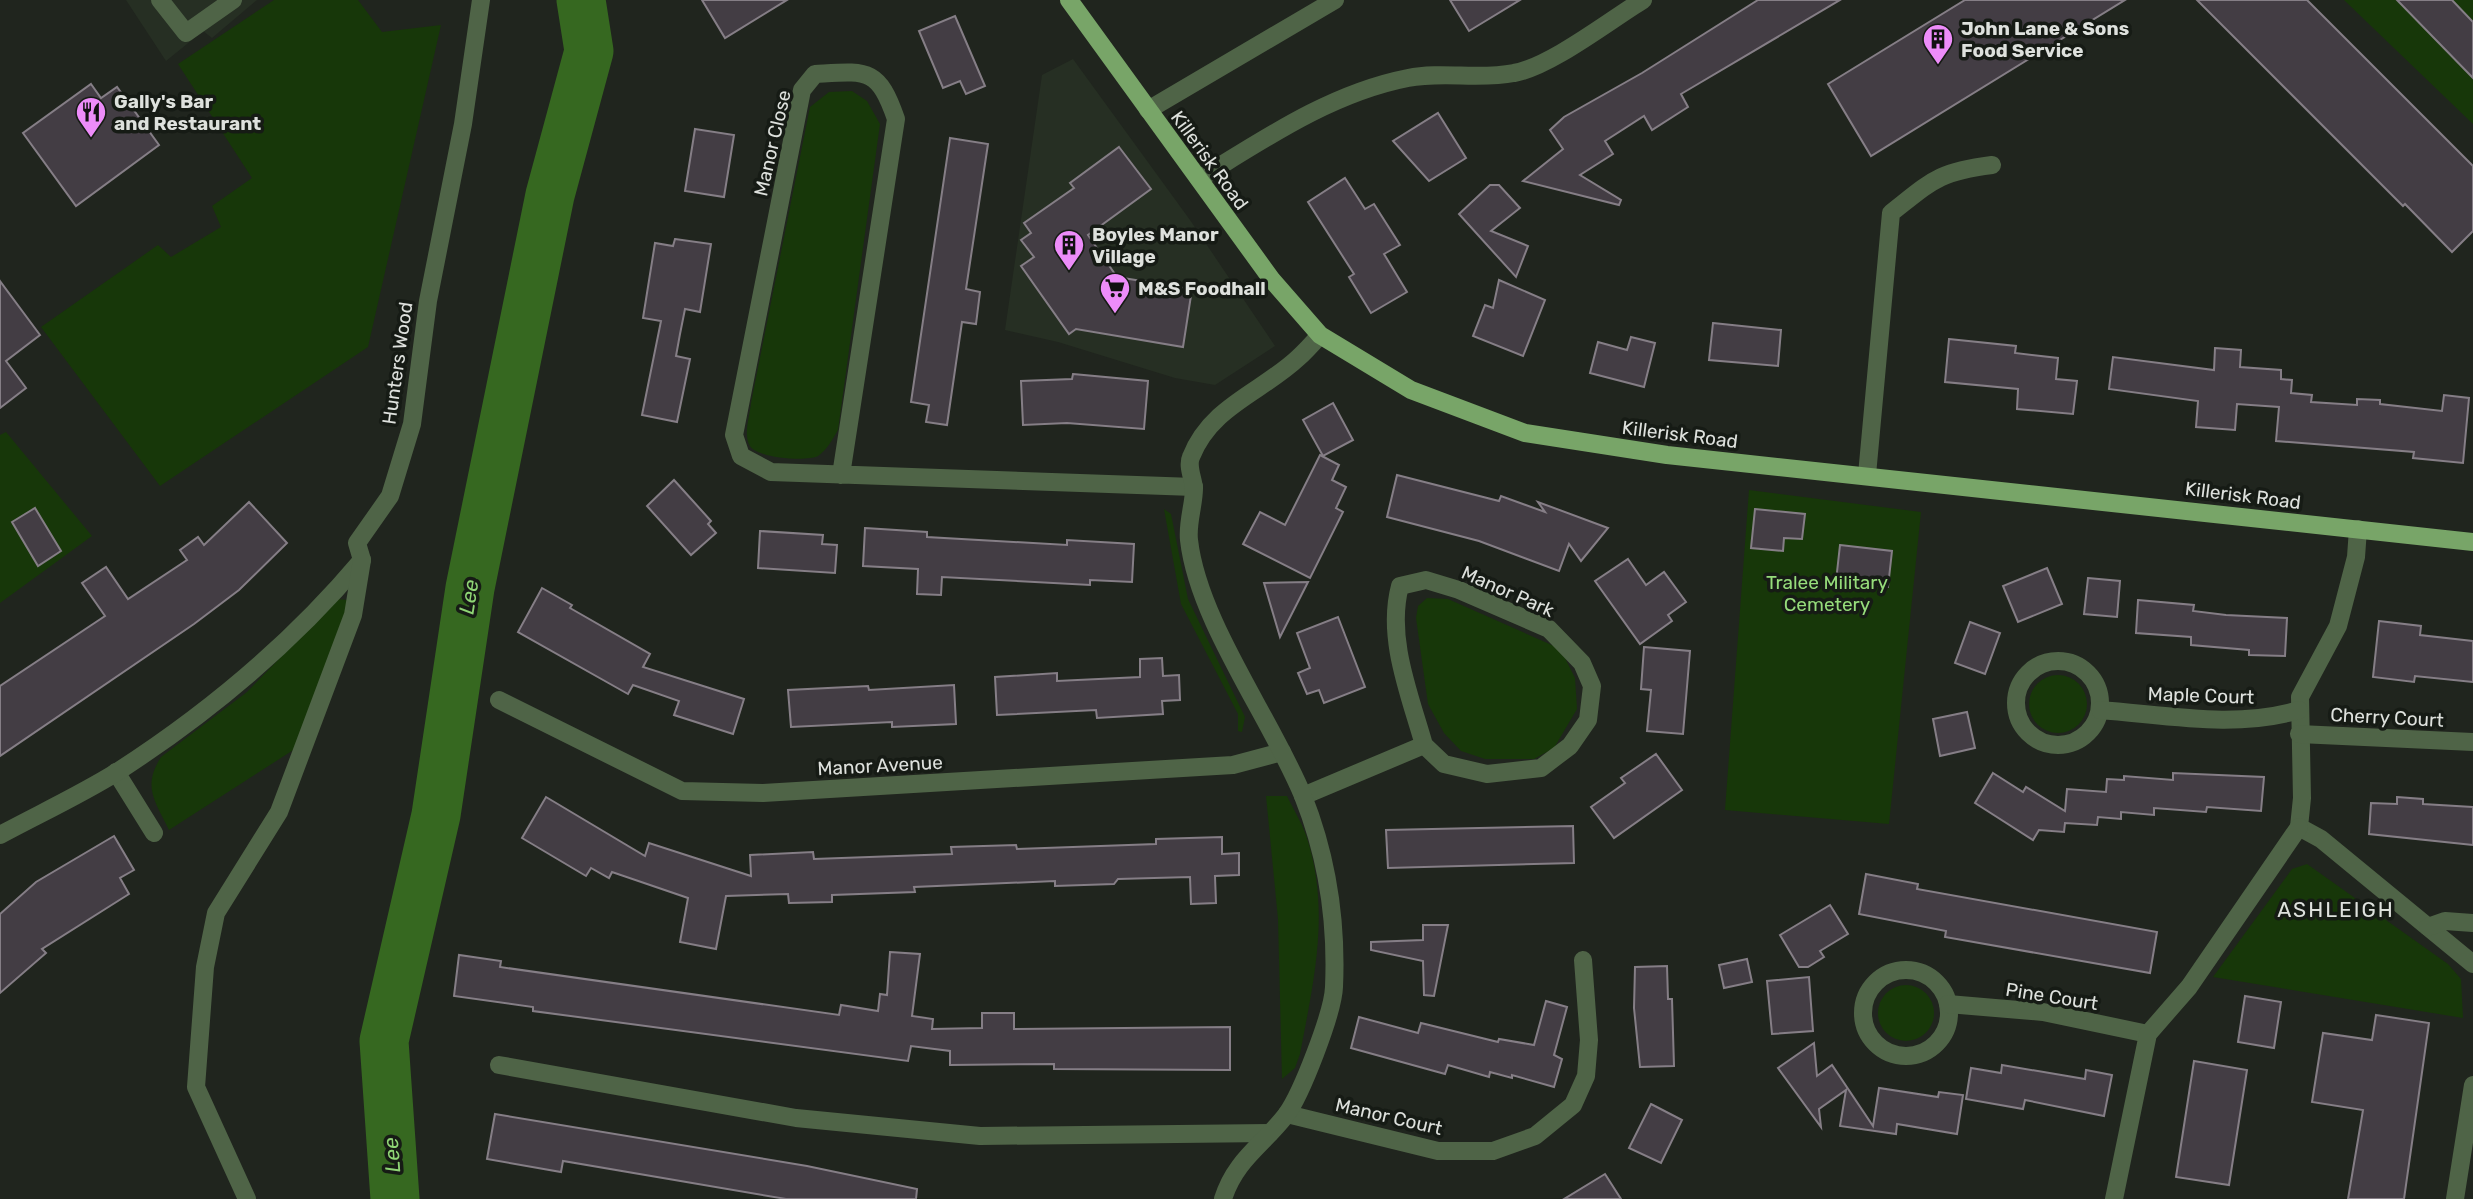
<svg xmlns="http://www.w3.org/2000/svg" width="2473" height="1199" font-family="Rubik,sans-serif">
  <rect width="100%" height="100%" fill="#20251e"/>
  <g fill="#262f23">
    <path d="M126,0H257L212,38L203,31L166,61Z"/>
    <path d="M1073,59L1190,220L1275,346L1215,385L1175,378L1058,342L1005,330L1042,75Z"/>
  </g>
  <g fill="#173709">
    <path d="M274,0H358L382,32L441,25L368,347L160,486L41,327L158,245L171,257L221,227L212,206L252,178L178,64Z"/>
    <path d="M2344,0H2473V124Z"/>
    <path d="M852,91L867,101L880,124L838,430C832,440 827,450 818,456C806,462 757,458 750,446C743,435 750,415 751,403L810,107L829,92Z"/>
    <path d="M6,432L92,536L0,603V435Z"/>
    <path d="M1749,490L1921,512L1889,824L1725,810Z"/>
    <path d="M1164,509L1171,514L1188,599L1245,717L1242,732L1238,731V714L1181,604Z"/>
    <path d="M1427,598L1448,599L1554,646L1565,658L1575,678L1577,709L1554,748L1534,759H1485L1461,751L1444,733L1428,704L1416,618L1418,606Z"/>
    <path d="M337,599L348,600L351,605L298,747L169,830C155,801 142,787 161,757L247,692Z"/>
    <circle cx="2058" cy="704" r="29"/>
    <path d="M1266,796H1287C1293,809 1301,821 1306,835C1331,909 1314,980 1300,1054L1295,1068L1282,1079L1278,919Z"/>
    <path d="M2307,864L2448,964L2461,979L2463,1018L2213,977L2292,869Z"/>
    <circle cx="1906" cy="1013" r="28"/>
  </g>
  <g fill="none" stroke-linecap="round" stroke-linejoin="round">
    <path stroke="#366820" stroke-width="49" d="M395,1199L384,1041L436,815L470,588L550,195L589,51L581,0"/>
  </g>
  <g fill="#433d44" stroke="#857e86" stroke-width="2">
    <path d="M702,0H787L725,38Z"/>
    <path d="M1450,0H1520L1469,31Z"/>
    <path d="M1758,0H1840L1681,94L1688,107L1652,130L1644,116L1605,141L1613,154L1580,175L1621,200L1619,205L1523,181L1563,149L1550,130L1564,117L1642,73Z"/>
    <path d="M1965,0H2125L1871,156L1828,84Z"/>
    <path d="M2197,0H2307L2473,166V231L2452,252L2405,204L2403,206Z"/>
    <path d="M2397,0H2452L2473,22V78Z"/>
    <path d="M955,16L985,86L966,94L960,81L943,88L919,31Z"/>
    <path d="M91,84L101,98L117,87L159,145L76,206L23,133Z"/>
    <path d="M1438,113L1466,158L1429,181L1393,141Z"/>
    <path d="M695,129L734,135L724,197L685,191Z"/>
    <path d="M950,138L988,144L966,289L980,292L976,324L962,322L947,425L926,422L929,405L911,402Z"/>
    <path d="M1119,147L1151,189L1088,235L1117,277L1192,289L1183,347L1076,329L1069,334L1021,266L1034,257L1021,240L1031,233L1024,223L1074,188L1070,183Z"/>
    <path d="M1345,178L1365,209L1374,204L1400,245L1384,254L1407,292L1371,313L1349,277L1354,274L1308,202Z"/>
    <path d="M1490,185H1499L1520,208L1491,231L1528,246L1516,277L1459,214Z"/>
    <path d="M675,239L711,244L700,312L685,309L680,334L676,356L690,359L677,422L642,415L661,321L643,318L655,243L673,246Z"/>
    <path d="M1499,280L1545,300L1523,356L1473,336L1485,305L1493,308Z"/>
    <path d="M0,281L40,335L6,361L26,388L0,408Z"/>
    <path d="M1713,323L1781,330L1778,366L1709,360Z"/>
    <path d="M1631,337L1655,343L1644,387L1590,373L1598,342L1627,350Z"/>
    <path d="M1949,339L2016,346L2015,353L2058,358L2056,379L2077,381L2073,414L2017,409L2018,389L1945,382Z"/>
    <path d="M2215,348L2241,350L2240,367L2281,370V379L2292,380L2291,393L2312,395L2311,402L2357,405V399L2380,400V404L2442,411L2444,395L2469,398L2463,463L2413,458L2414,452L2276,441L2279,407L2237,404L2235,430L2196,427L2198,401L2109,389L2113,357L2214,370Z"/>
    <path d="M1073,374L1148,381L1144,429L1067,423L1023,425L1021,381L1072,379Z"/>
    <path d="M1333,403L1353,440L1323,456L1303,420Z"/>
    <path d="M1320,455L1339,465L1332,480L1346,487L1336,508L1343,512L1310,578L1243,544L1260,512L1285,525Z"/>
    <path d="M1397,475L1499,501L1501,496L1545,512L1538,502L1608,528L1581,561L1569,544L1559,571L1479,541L1387,517Z"/>
    <path d="M674,480L711,521L708,524L716,533L691,555L647,506Z"/>
    <path d="M249,502L287,543L239,590L194,624L0,756V686L105,616L82,583L106,567L128,599L187,560L180,550L198,537L204,545Z"/>
    <path d="M35,508L61,551L38,566L12,522Z"/>
    <path d="M1755,509L1805,514L1802,539L1784,538L1783,551L1751,548Z"/>
    <path d="M865,528L927,532V537L1067,545V540L1134,544L1132,582L1090,580V585L942,577L941,595L917,594L918,569L863,566Z"/>
    <path d="M760,531L823,535L822,544L837,545L835,573L758,568Z"/>
    <path d="M1840,545L1892,551L1888,587L1836,581Z"/>
    <path d="M1628,559L1646,585L1664,572L1686,602L1668,615L1672,621L1640,644L1595,581Z"/>
    <path d="M2047,568L2062,604L2018,622L2003,586Z"/>
    <path d="M2088,578L2120,581L2117,617L2084,614Z"/>
    <path d="M1308,582L1280,637L1264,583Z"/>
    <path d="M542,588L572,605L570,608L650,654L643,667L744,699L733,734L674,715L679,701L633,685L628,694L518,632Z"/>
    <path d="M2138,600L2194,605L2193,611L2226,615L2287,618L2285,656L2249,655V650L2191,645V637L2136,633Z"/>
    <path d="M1338,617L1365,687L1324,703L1319,690L1307,694L1298,673L1310,668L1297,633Z"/>
    <path d="M2379,621L2421,626L2420,635L2473,641V682L2415,676L2414,682L2373,677Z"/>
    <path d="M1970,622L2000,633L1985,674L1955,663Z"/>
    <path d="M1644,647L1690,651L1683,734L1647,731L1651,690L1641,689Z"/>
    <path d="M1162,658L1163,676L1179,675L1180,700L1162,701L1163,714L1097,718L1096,710L997,715L995,677L1057,673V681L1140,677V659Z"/>
    <path d="M954,685L956,724L892,727V722L791,727L788,690L868,686L869,690Z"/>
    <path d="M1967,712L1975,748L1940,756L1933,719Z"/>
    <path d="M1656,754L1682,790L1614,838L1591,807L1625,783L1621,778Z"/>
    <path d="M1993,773L2023,792L2026,787L2065,811L2067,789L2106,792L2107,779L2124,780V776L2173,780V773L2264,777L2261,811L2207,807L2206,812L2154,808V815L2121,812V819L2098,817L2097,825L2065,823L2064,832L2039,830L2033,840L1975,803Z"/>
    <path d="M546,797L645,856L649,843L751,876L750,855L813,852L814,859L952,854L951,847L1016,845L1017,849L1156,844V839L1222,837V854L1239,853V875L1215,876L1216,903L1191,904L1190,877L1118,879L1114,884L1055,886V881L914,887L915,892L832,895V902L789,903L788,894L726,896L716,949L680,942L688,898L612,872L609,878L591,868L586,876L522,838Z"/>
    <path d="M2397,797L2423,799V804L2473,807V845L2369,834L2371,803L2397,804Z"/>
    <path d="M1573,826L1574,863L1388,868L1386,830Z"/>
    <path d="M114,836L134,870L120,878L129,894L42,949L46,953L0,993V914L36,882Z"/>
    <path d="M1866,874L1918,884L1917,889L2157,932L2150,973L1945,937L1946,931L1859,914Z"/>
    <path d="M1830,905L1848,934L1820,951L1824,957L1808,967H1799L1780,935Z"/>
    <path d="M1423,925H1448L1434,996L1424,995L1423,961L1371,950V942L1423,940Z"/>
    <path d="M890,952L920,954L912,1016L933,1019L932,1029L982,1028V1013H1014V1029L1230,1027V1070L1054,1069V1064L950,1065V1051L911,1046L908,1061L533,1011V1007L454,996L459,955L501,961L500,967L839,1015L841,1005L878,1011L880,994L887,995Z"/>
    <path d="M1747,959L1752,982L1724,988L1719,965Z"/>
    <path d="M1667,966L1668,999H1672L1674,1066L1640,1067L1634,1008L1635,967Z"/>
    <path d="M1809,977L1813,1031L1772,1034L1767,981Z"/>
    <path d="M2245,996L2281,1002L2274,1048L2238,1042Z"/>
    <path d="M1546,1001L1567,1007L1554,1055L1562,1059L1554,1087L1512,1075V1078L1490,1072L1489,1077L1448,1065L1445,1074L1351,1048L1359,1017L1418,1033L1421,1023L1498,1042L1499,1039L1534,1045Z"/>
    <path d="M2376,1015L2429,1023L2404,1199H2348L2363,1110L2312,1102L2323,1033L2372,1040Z"/>
    <path d="M1814,1043L1817,1076L1832,1065L1873,1126L1879,1088L1938,1097L1939,1092L1963,1095L1957,1134L1897,1124L1896,1134L1840,1126L1846,1090L1819,1109L1821,1127L1778,1068Z"/>
    <path d="M2194,1061L2247,1070L2229,1185L2176,1177Z"/>
    <path d="M2002,1065L2085,1079L2086,1070L2112,1075L2104,1116L2025,1100L2023,1109L1966,1099L1971,1068L2001,1073Z"/>
    <path d="M1651,1104L1682,1120L1661,1163L1629,1148Z"/>
    <path d="M495,1114L807,1166L917,1189L916,1199H786L563,1161L561,1172L487,1159Z"/>
    <path d="M1605,1174L1621,1199H1564Z"/>
  </g>
  <g fill="none" stroke-linecap="round" stroke-linejoin="round">
    <g stroke="#4f6447" stroke-width="18">
      <path d="M160,0L186,33L233,0"/>
      <path d="M1148,110L1335,0"/>
      <path d="M1199,179C1264,139 1331,93 1408,78C1442,71 1479,80 1514,73C1550,67 1610,20 1643,0"/>
      <path d="M841,475L896,119C878,67 867,71 815,74L802,90L734,435L741,456L771,472L1194,487"/>
      <path d="M1867,475L1891,213C1933,180 1938,172 1992,165"/>
      <path d="M2358,529L2356,557L2338,626L2300,697L2302,798L2299,827L2321,839L2473,964"/>
      <circle cx="2058" cy="703" r="42"/>
      <path d="M499,700L682,791L763,793L1233,765L1282,752"/>
      <path d="M2100,710C2167,715 2235,729 2299,710"/>
      <path d="M2299,734L2473,742"/>
      <path d="M116,772L154,833"/>
      <path d="M1303,796L1424,745L1444,764L1487,774L1541,768L1570,746L1588,720L1592,686L1582,663L1549,629L1459,590L1426,580L1400,586C1386,638 1410,695 1424,745"/>
      <path d="M0,835C39,814 80,795 117,772C207,714 293,642 362,560"/>
      <path d="M2428,927L2445,921L2473,923"/>
      <circle cx="1906" cy="1013" r="43"/>
      <path d="M1948,1004L2043,1012L2148,1034"/>
      <path d="M499,1065L796,1118L980,1136L1270,1133"/>
      <path d="M1287,1114L1438,1151H1493L1535,1136L1573,1105L1586,1076L1589,1040L1583,960"/>
      <path d="M247,1199L196,1087L205,967L216,913L279,812L353,615L362,560L357,543L390,496L412,424L428,301L463,124L481,0"/>
      <path d="M1223,1199C1235,1160 1263,1145 1286,1115C1301,1095 1333,1013 1334,987C1337,920 1328,859 1303,796C1271,718 1198,621 1189,540C1187,523 1194,505 1194,488C1193,478 1187,466 1191,457C1211,406 1262,392 1298,358C1306,351 1313,343 1320,335"/>
      <path d="M2114,1199L2148,1034L2189,987L2299,827"/>
      <path d="M2455,1199L2473,1085"/>
    </g>
    <path stroke="#78a568" stroke-width="18" d="M1069,0L1272,280L1320,335L1411,390L1525,433L1667,455L2473,542"/>
  </g>
  <defs>
    <g id="building-pin" transform="scale(1.575)"><path d="M0 17L-7.5 6A9.5 9.5 0 1 1 7.5 6Z" fill="#ed8cf9" stroke="#161b15"/><path d="M-4-6H4V6H1V3H-1V6H-4ZM-2.5-4.3h1.7v1.8h-1.7ZM.8-4.3h1.7v1.8H.8ZM-2.5-1h1.7V.8h-1.7ZM.8-1h1.7V.8H.8Z" fill="#111"/></g>
    <g id="restaurant-pin" transform="scale(1.575)"><path d="M0 17L-7.5 6A9.5 9.5 0 1 1 7.5 6Z" fill="#ed8cf9" stroke="#161b15"/><path d="M-5-6h1v4h1v-4h1v4h1v-4h1v5L-1.5 .5V6h-2V.5L-5-1ZM5-6V6H3V1.5H1.5Q1.5-4 5-6Z" fill="#111"/></g>
    <g id="supermarket-pin" transform="scale(1.575)"><path d="M0 17L-7.5 6A9.5 9.5 0 1 1 7.5 6Z" fill="#ed8cf9" stroke="#161b15"/><path d="M-6-5.5h2.5l.6 2H6L4.5 2H-2.5L-4.4-4H-6ZM-1.5 3.2a1.3 1.3 0 1 0 .1 0ZM3 3.2a1.3 1.3 0 1 0 .1 0Z" fill="#111"/></g>
  </defs>
  <g fill-rule="evenodd">
    <use href="#building-pin" x="1938" y="39"/>
    <use href="#restaurant-pin" x="91" y="112"/>
    <use href="#building-pin" x="1069" y="245"/>
    <use href="#supermarket-pin" x="1115" y="288"/>
  </g>
  <g text-anchor="middle" stroke-width="7" stroke-linejoin="round" paint-order="stroke">
    <g font-size="19" font-weight="bold" fill="#dee1dd" stroke="#161b15" text-anchor="start">
      <text x="1961" y="35">John Lane &amp; Sons<tspan x="1961" dy="22">Food Service</tspan></text>
      <text x="114" y="108">Gally's Bar<tspan x="114" dy="22">and Restaurant</tspan></text>
      <text x="1092" y="241">Boyles Manor<tspan x="1092" dy="22">Village</tspan></text>
      <text x="1138" y="295">M&amp;S Foodhall</text>
    </g>
    <g font-size="19" fill="#dee1dd" stroke="#161b15">
      <text transform="translate(772 143) rotate(-77)" y="7">Manor Close</text>
      <text transform="translate(1210 160) rotate(54)" y="7">Killerisk Road</text>
      <text transform="translate(397 363) rotate(-82)" y="7">Hunters Wood</text>
      <text transform="translate(1680 434) rotate(7)" y="7">Killerisk Road</text>
      <text transform="translate(2243 495) rotate(7)" y="7">Killerisk Road</text>
      <text transform="translate(1508 591) rotate(24)" y="7">Manor Park</text>
      <text transform="translate(2201 695) rotate(2)" y="7">Maple Court</text>
      <text transform="translate(2387 717) rotate(3)" y="7">Cherry Court</text>
      <text transform="translate(880 765) rotate(-3)" y="7">Manor Avenue</text>
      <text transform="translate(2052 996) rotate(9)" y="7">Pine Court</text>
      <text transform="translate(1389 1116) rotate(13)" y="7">Manor Court</text>
    </g>
    <g font-size="19" fill="#96dc7b" stroke="#161b15">
      <text x="1827" y="589">Tralee Military<tspan x="1827" dy="22">Cemetery</tspan></text>
    </g>
    <g font-size="21" font-style="italic" fill="#8fd575" stroke="#161b15">
      <text transform="translate(469 597) rotate(-81)" y="7">Lee</text>
      <text transform="translate(392 1155) rotate(-94)" y="7">Lee</text>
    </g>
    <g font-size="21" letter-spacing="2" fill="#dee1dd" stroke="#161b15">
      <text x="2336" y="917">ASHLEIGH</text>
    </g>
  </g>
</svg>
